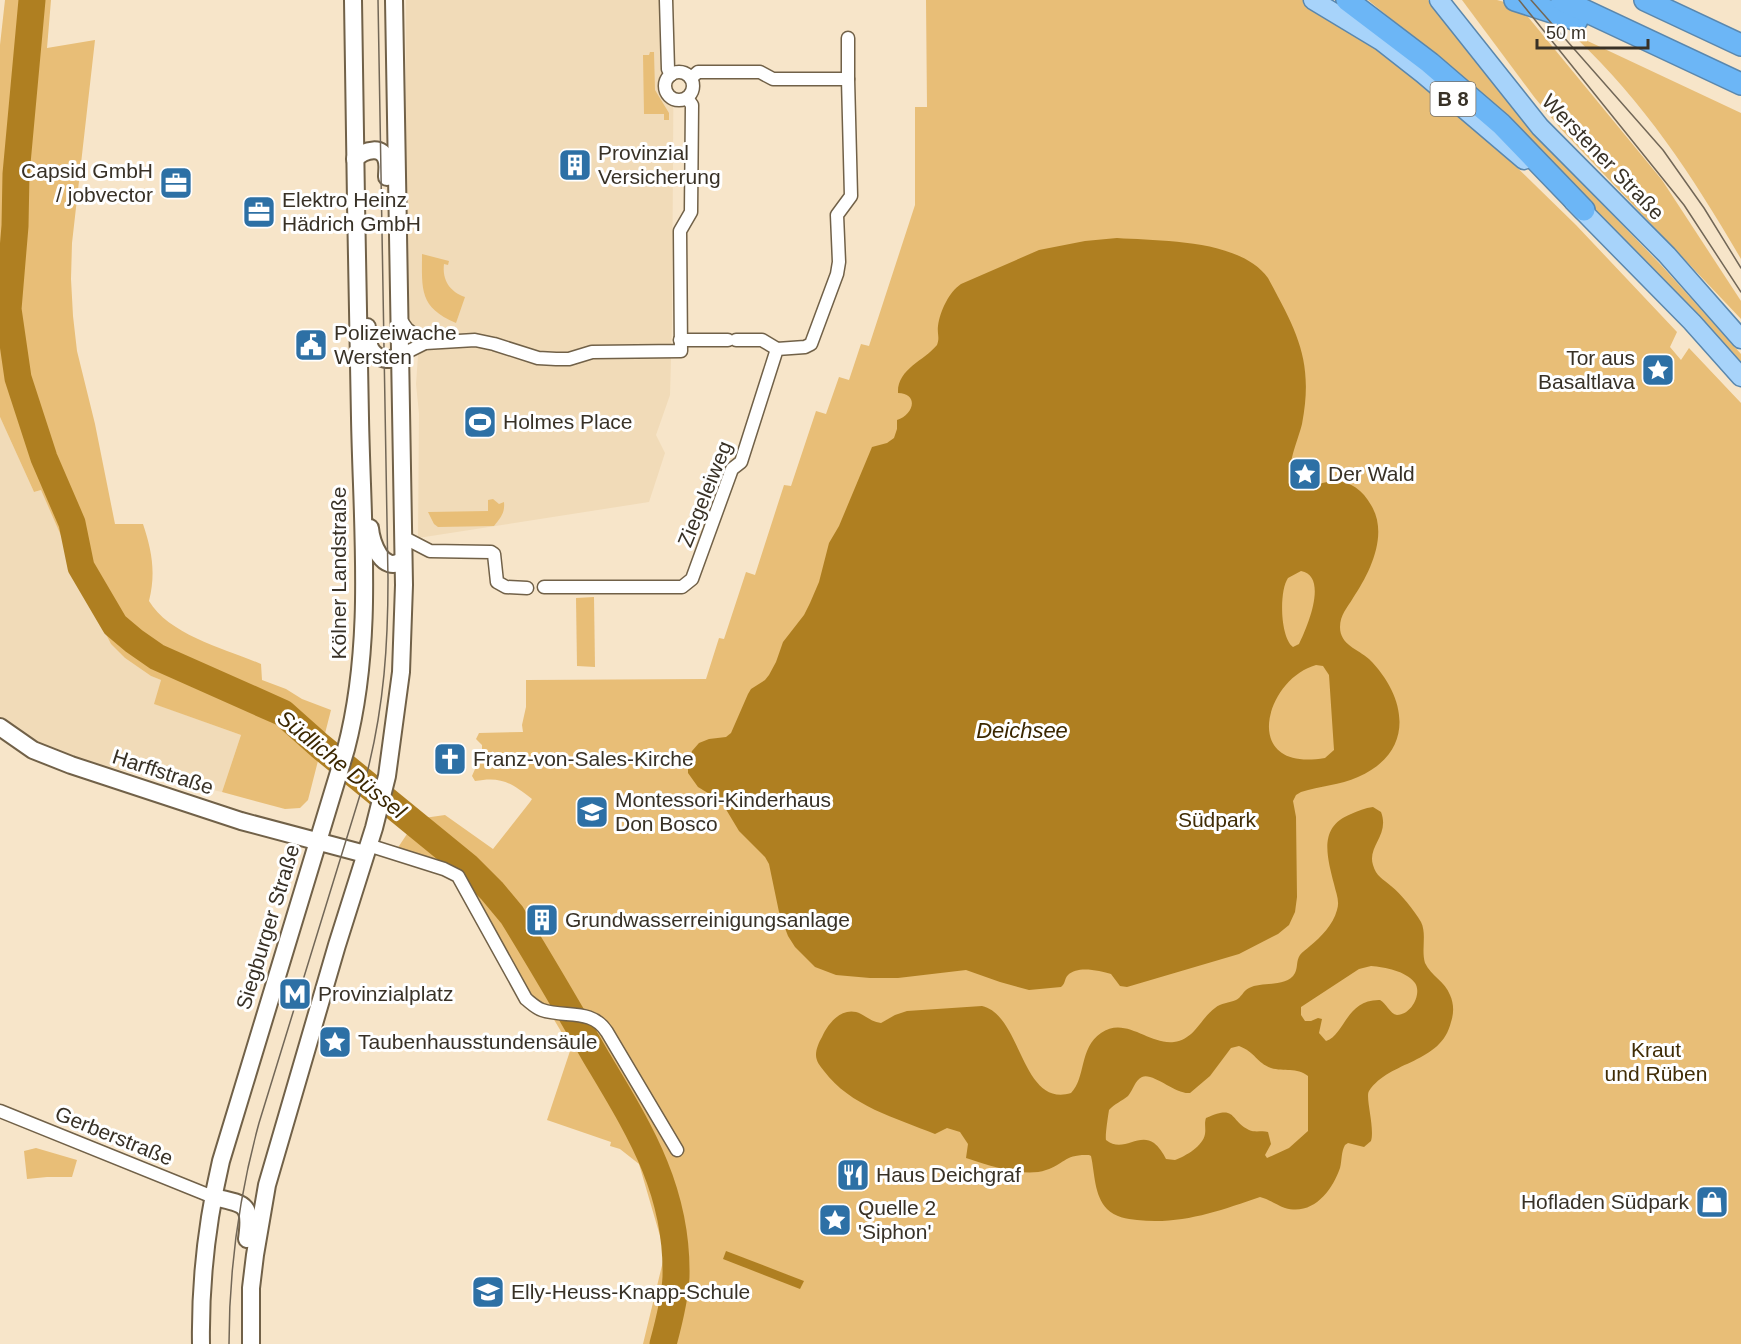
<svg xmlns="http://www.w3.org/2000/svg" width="1741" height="1344" font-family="Helvetica,sans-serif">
  <rect width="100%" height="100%" fill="#f7e5c9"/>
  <g fill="#f1dbb8">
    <path d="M406,0H674L672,323L670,395L656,435L665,453L649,502L418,538L419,414L416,384L419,342L406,311Z"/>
    <path d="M0,417L34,492L41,490L94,611L111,644L125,658L151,676L161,680L155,704L241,735L222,792L88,763L48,750L0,721Z"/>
  </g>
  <g fill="#e8be77">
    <path d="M5,0H51L47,48L95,40L72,243L71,279L73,316L77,351L95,424L115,524H143C152,551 156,573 149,601C169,635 226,649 261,664L262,680L286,689L302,699L331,710L308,800L300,808L285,809L222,792L241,735L154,704L161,680L151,676L125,658L111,644L94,611L41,490L34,492L0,417V45Z"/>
    <path d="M926,0H1304L1378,46L1492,143L1576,225L1677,332L1670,347L1681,360L1689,348L1741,403V1344H643L665,1253L639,1164L620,1149L610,1146L611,1142L547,1120L571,1048L553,1018L581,1022L553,1013L527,992L495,930L465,886L395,852L417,819L445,815L493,849L530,802L532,799C511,783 502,776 475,781L472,776L482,753V745L476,739L479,733L523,732L522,725L526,707V680L706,679L719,638L724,639L746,572L755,575L784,485L791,486L816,411L826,414L839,377L849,380L861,344L869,346L915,205V107H927Z"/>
    <path d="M1368,0H1428L1529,128L1662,266L1741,354V365L1649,264L1582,197L1441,60Z"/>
    <path d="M1462,0H1497L1519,6L1662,180L1741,301V319L1560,128L1535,98Z"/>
    <path d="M1577,36L1741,113V259C1694,178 1644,102 1576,38Z"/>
    <path d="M650,52H654L655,90L669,113V120H664V114H644L643,55H649Z"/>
    <path d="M422,254L449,261L448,265L444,264C442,280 450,292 465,297L456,323C419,307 422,290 422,254Z"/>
    <path d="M493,499L499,504L504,502C505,513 501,517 494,526L438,527L434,524L428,512L488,511V500Z"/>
    <path d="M594,597L595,667L577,666L576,598Z"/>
    <path d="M36,1148L77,1160L72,1177H47L27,1179L24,1151Z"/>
  </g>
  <g fill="#af7f21" fill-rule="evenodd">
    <path d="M1117,238C1161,241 1240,239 1268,278C1297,332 1314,361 1302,424C1299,437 1288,462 1291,473C1298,495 1320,481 1335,481C1351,481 1363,491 1371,505C1389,534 1370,573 1353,598C1347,608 1340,615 1340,627C1340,645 1358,649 1369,659C1408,698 1415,752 1358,777C1340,785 1320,786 1301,792L1296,795L1293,801L1296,817L1297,897L1295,912L1289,925L1278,934L1239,954L1127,987L1120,986L1111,974C1100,971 1078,965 1068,975C1064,979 1066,983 1061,987L1029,990L1000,982L966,970L898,978H870L836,975L815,967L795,947L788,936L779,912L769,864L765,857L739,831L721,801L698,787L688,773V761L692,751L699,743L709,739L726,737L731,733L748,694L751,689L765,680L769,675L776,662L783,642L804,615L810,603L819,582L829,543L839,526L872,447L887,443L894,438L897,429V420C913,415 920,394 898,393C897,369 924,361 937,345C940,338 937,333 938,326C940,311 949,292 961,284L1039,250L1085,241ZM1301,571C1329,576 1307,628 1299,644L1293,647C1280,637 1279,591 1288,578ZM1316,665L1323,666L1329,675L1334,750L1325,758C1239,773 1265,679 1316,665Z"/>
    <path d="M1373,807L1381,812C1390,835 1367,846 1373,865C1376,876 1383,879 1391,886C1401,894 1414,910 1421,922C1427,934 1421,950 1425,963C1431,976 1445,981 1450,995C1454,1004 1454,1013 1451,1022C1441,1064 1390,1060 1369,1091C1365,1097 1375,1128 1371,1141L1364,1147L1348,1143L1345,1145C1341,1152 1342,1160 1340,1168C1332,1191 1313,1216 1285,1208C1276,1205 1269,1199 1260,1197C1219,1211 1181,1225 1137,1220C1127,1219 1115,1217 1107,1209C1094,1195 1095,1174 1091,1156L1089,1155C1064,1154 1065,1164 1046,1170C1024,1178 988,1165 966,1158L968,1144L960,1132L947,1128L935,1134C896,1118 850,1106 824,1071C820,1066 816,1061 816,1055C816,1049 819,1042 822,1037C828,1023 843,1005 861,1014C868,1018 873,1022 881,1023L895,1015L907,1011L982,1006C1022,1015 1021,1108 1071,1093C1086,1078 1079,1048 1101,1033C1126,1016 1148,1045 1174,1042C1195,1039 1200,1019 1215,1008C1221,1003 1229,1003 1236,1000C1241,998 1243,991 1249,988C1262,981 1287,988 1295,973C1298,967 1296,961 1300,955C1302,952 1307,949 1310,946C1321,937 1333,925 1337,910C1340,901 1336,893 1334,884C1327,856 1318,827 1351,814C1358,811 1365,808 1373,807ZM1371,966C1385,967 1406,971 1415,983C1422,993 1412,1015 1397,1015C1390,1014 1386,1003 1380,1000C1346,999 1345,1035 1326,1041L1319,1033L1322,1019L1318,1018L1311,1021H1305L1301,1015V1007L1359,969ZM1239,1046C1255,1052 1257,1063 1271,1068C1284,1072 1297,1067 1308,1076V1131L1289,1148L1267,1158L1265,1155L1271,1144L1268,1132C1262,1130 1256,1133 1249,1130C1229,1120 1237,1104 1206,1118C1204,1124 1206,1128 1205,1134C1203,1146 1186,1156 1175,1160L1166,1159C1163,1153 1159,1147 1154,1143C1138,1132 1123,1154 1106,1140C1105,1136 1108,1116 1109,1110C1114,1104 1122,1101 1128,1096C1133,1090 1135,1080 1142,1077C1153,1072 1176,1095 1190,1093L1210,1076L1231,1048Z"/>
    <circle cx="836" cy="1218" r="12"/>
    <path d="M726,1251L804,1281L800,1289L723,1259Z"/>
  </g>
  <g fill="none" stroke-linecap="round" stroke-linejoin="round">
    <path stroke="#af7f21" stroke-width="27" d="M32,0L16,174L15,226L8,309L18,378L44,458L72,523L81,567L115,625L134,641L157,657L283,713L320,746L468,867L492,891L512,915C541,962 569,1010 596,1057C639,1129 678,1190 676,1277C675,1299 669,1322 663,1344"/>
    <g stroke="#716148" stroke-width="15">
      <g id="street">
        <path d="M666,0L668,69L671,75"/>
        <circle cx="679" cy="86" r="14"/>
        <path d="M848,79V38"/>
        <path d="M400,319L407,329L425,343"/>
        <path d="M680,340H728"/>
        <path d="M736,340H762L777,349"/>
        <path d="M401,355L425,343L475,340L494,344L538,358L556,359H569L592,352L681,351L680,231L691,212L692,105L687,98"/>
        <path d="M403,537L430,551L491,552L494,554L497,582L506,587L527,588"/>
        <path d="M544,587H682L692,579L732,469L741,462L777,349L805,347L811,344L837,274L839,262L837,215L851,196L848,79H773L760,72H698L691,78"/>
        <path d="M368,845L444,869L458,876L526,999C531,1003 536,1008 542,1010C565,1018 592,1008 607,1032L677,1150"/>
        <path d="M0,1111L213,1197"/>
      </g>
    </g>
    <g stroke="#716148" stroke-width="20">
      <g id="secondary">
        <path d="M355,159C364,150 384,144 387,162C388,167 387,172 387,177"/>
        <path d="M367,327C367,334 368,342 370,348C376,360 392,362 401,355"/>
        <path d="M370,528C371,543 383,575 403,560"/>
        <path d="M0,727L33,750L71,765L241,821L365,854"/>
        <path d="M213,1197C245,1204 252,1203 247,1239"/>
        <path d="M201,1344C200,1282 207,1221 221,1161L346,749C374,642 362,528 360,418C357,279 355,139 353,0"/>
        <path d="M251,1344V1288L255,1255L267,1185L337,945L374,828L387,776L401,672L404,585L394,0"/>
      </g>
    </g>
    <g stroke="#5a87ad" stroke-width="21">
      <g id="primary">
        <path d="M1313,0L1381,41L1423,74L1524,160"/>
        <path d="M1439,0L1540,127L1667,255L1741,339"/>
        <path d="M1573,201L1692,322L1741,377"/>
      </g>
    </g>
    <g stroke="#5a87ad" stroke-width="24">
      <g id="highway">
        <path d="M1347,0L1430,63L1501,124L1584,210"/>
        <path d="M1515,0L1577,20"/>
        <path d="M1562,0L1741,84"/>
        <path d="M1645,0L1741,45"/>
      </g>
    </g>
    <use href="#street" stroke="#fff" stroke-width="12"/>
    <use href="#secondary" stroke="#fff" stroke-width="16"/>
    <use href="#primary" stroke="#a7d3fa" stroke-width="18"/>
    <use href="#highway" stroke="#6cb6f6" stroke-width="21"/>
    <g stroke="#726757" stroke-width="1.5">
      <path d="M1519,0L1684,205L1741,292"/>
      <path d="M1531,0L1663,150L1704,208L1741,268"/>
      <path d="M229,1344C229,1268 239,1196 259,1123L368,769C384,704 388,645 388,579L378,0"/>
    </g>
  </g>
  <defs>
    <g id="building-square" transform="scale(1.725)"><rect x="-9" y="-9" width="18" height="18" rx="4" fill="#2d70a5" stroke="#fff"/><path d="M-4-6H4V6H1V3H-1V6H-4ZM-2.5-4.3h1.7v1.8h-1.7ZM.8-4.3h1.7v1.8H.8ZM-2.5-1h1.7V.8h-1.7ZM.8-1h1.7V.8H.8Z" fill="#fff"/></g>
    <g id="office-square" transform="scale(1.725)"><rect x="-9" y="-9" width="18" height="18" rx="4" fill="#2d70a5" stroke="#fff"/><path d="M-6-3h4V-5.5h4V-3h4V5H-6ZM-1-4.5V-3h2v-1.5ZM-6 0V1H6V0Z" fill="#fff"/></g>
    <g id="civic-square" transform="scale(1.725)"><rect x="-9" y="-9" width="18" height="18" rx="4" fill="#2d70a5" stroke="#fff"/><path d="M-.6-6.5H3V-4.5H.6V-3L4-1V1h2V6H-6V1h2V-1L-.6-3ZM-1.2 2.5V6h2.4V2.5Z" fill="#fff"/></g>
    <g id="sight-square" transform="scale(1.725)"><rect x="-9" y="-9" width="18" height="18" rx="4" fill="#2d70a5" stroke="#fff"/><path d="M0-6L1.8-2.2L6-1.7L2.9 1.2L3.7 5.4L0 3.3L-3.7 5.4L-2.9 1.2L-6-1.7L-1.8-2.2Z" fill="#fff"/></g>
    <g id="stadium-square" transform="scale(1.725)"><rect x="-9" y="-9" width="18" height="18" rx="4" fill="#2d70a5" stroke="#fff"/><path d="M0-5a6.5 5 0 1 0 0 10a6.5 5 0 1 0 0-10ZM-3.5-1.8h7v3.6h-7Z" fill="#fff"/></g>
    <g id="church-square" transform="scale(1.725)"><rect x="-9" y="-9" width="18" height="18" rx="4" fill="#2d70a5" stroke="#fff"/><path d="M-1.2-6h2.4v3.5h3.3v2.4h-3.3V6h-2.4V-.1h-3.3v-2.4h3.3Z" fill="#fff"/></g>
    <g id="school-square" transform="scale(1.725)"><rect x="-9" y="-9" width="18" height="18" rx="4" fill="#2d70a5" stroke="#fff"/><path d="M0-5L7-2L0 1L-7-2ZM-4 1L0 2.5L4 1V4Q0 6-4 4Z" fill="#fff"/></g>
    <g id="metro-square" transform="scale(1.725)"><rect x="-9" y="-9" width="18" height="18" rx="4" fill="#2d70a5" stroke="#fff"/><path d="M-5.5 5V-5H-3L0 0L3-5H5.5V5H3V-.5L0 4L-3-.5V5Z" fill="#fff"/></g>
    <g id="restaurant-square" transform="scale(1.725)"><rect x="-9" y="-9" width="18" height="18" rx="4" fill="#2d70a5" stroke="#fff"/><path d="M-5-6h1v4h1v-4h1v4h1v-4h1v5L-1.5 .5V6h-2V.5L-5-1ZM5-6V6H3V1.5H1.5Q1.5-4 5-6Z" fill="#fff"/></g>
    <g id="shop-square" transform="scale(1.725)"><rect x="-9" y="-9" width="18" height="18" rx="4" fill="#2d70a5" stroke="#fff"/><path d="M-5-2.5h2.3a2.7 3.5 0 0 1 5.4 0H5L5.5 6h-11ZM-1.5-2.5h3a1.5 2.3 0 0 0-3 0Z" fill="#fff"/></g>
  </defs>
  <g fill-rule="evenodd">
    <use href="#building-square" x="575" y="165"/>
    <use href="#office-square" x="176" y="183"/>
    <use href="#office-square" x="259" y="212"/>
    <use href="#civic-square" x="311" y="345"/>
    <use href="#sight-square" x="1658" y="370"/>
    <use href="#stadium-square" x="480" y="422"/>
    <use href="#sight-square" x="1305" y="474"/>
    <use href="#church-square" x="450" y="759"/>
    <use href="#school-square" x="592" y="812"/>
    <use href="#building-square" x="542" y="920"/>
    <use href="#metro-square" x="295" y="994"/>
    <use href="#sight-square" x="335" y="1042"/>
    <use href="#restaurant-square" x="853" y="1175"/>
    <use href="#shop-square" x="1712" y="1202"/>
    <use href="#sight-square" x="835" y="1220"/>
    <use href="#school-square" x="488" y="1292"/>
  </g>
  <g text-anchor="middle" stroke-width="6" stroke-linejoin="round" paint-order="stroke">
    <rect fill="#fff" stroke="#746f67" stroke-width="1.5" x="1430.5" y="82" width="45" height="34" rx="4.5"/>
    <g font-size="20" font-weight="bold" fill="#383126">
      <text x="1453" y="106">B 8</text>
    </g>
    <g font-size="21" fill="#383126" stroke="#fff" text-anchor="start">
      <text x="598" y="160">Provinzial<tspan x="598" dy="24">Versicherung</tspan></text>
      <text x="153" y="178" text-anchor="end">Capsid GmbH<tspan x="153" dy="24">/ jobvector</tspan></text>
      <text x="282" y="207">Elektro Heinz<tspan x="282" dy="24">Hädrich GmbH</tspan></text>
      <text x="334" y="340">Polizeiwache<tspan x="334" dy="24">Wersten</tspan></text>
      <text x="1635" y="365" text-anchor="end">Tor aus<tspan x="1635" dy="24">Basaltlava</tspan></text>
      <text x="503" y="429">Holmes Place</text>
      <text x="1328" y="481">Der Wald</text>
      <text x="473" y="766">Franz-von-Sales-Kirche</text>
      <text x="615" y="807">Montessori-Kinderhaus<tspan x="615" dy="24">Don Bosco</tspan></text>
      <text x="565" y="927">Grundwasserreinigungsanlage</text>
      <text x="318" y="1001">Provinzialplatz</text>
      <text x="358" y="1049">Taubenhausstundensäule</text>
      <text x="876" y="1182">Haus Deichgraf</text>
      <text x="1689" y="1209" text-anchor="end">Hofladen Südpark</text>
      <text x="858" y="1215">Quelle 2<tspan x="858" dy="24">'Siphon'</tspan></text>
      <text x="511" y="1299">Elly-Heuss-Knapp-Schule</text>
    </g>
    <g font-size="21" fill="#383126" stroke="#fff">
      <text transform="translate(1603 157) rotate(46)" y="7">Werstener Straße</text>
      <text transform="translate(705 494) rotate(-68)" y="7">Ziegeleiweg</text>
      <text transform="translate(339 573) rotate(-90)" y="7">Kölner Landstraße</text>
      <text transform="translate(163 772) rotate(18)" y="7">Harffstraße</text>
      <text transform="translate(268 927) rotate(-73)" y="7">Siegburger Straße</text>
      <text transform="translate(114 1136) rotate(22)" y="7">Gerberstraße</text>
    </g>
    <g font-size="21" fill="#412d06" stroke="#fff">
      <text x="1217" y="827">Südpark</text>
      <text x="1656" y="1057">Kraut<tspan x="1656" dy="24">und Rüben</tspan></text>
    </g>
    <g font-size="22" font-style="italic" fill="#3b2700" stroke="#fff">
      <text x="1022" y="738">Deichsee</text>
      <text transform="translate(342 764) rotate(39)" y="8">Südliche Düssel</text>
    </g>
  </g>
  <path d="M1537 39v9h111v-9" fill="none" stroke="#383126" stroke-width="3"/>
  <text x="1546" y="39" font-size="18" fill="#383126" stroke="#ffffff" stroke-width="4.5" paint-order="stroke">50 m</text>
</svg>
